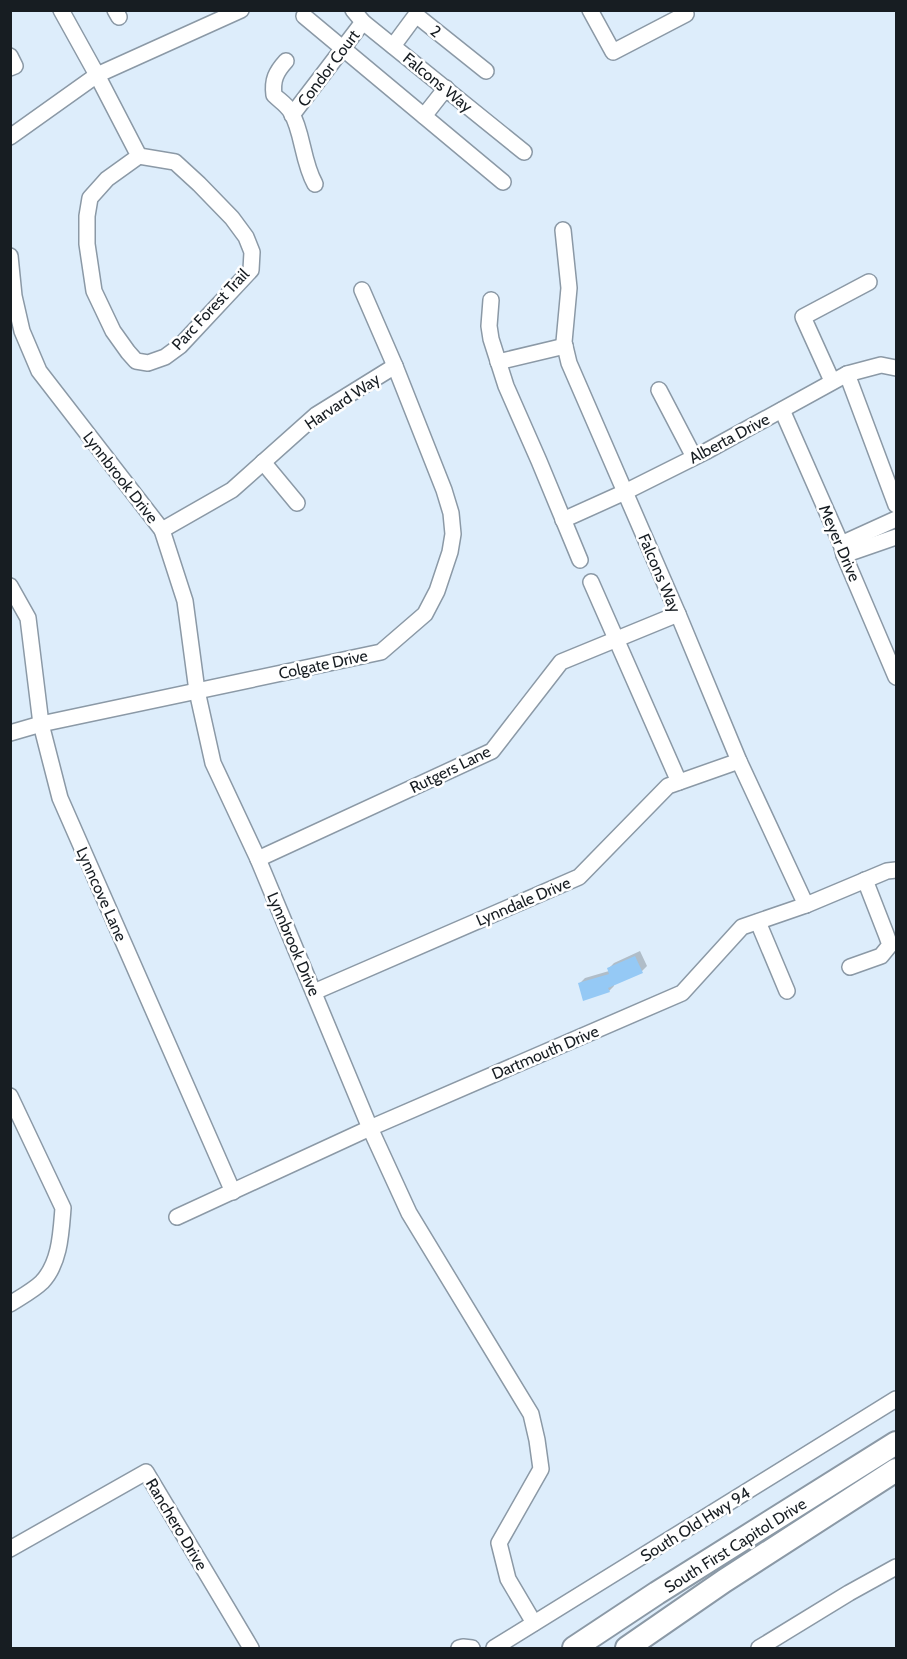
<svg xmlns="http://www.w3.org/2000/svg" width="907" height="1659" font-family="Cabin,sans-serif">
  <rect width="100%" height="100%" fill="#ddedfb"/>
  <path fill="#0003" d="M640,951L647,966L642,971L614,984V986L609,991L579,984L585,978L609,971L608,969L614,963Z"/>
  <path fill="#95c9f5" d="M635,956L643,973L608,988L610,992L583,1001L578,983L609,974L607,968Z"/>
  <g fill="none" stroke-linecap="round" stroke-linejoin="round">
    <g stroke="#8b99a6" stroke-width="18">
      <g id="minor">
        <path d="M61,10L97,75L139,156L107,179L90,198L87,216V244L94,291L113,331L128,352L136,361L148,363L165,357L180,346L251,270L252,252L246,237L232,218L199,184L175,162L139,156"/>
        <path d="M115,10L119,17"/>
        <path d="M353,10L363,22L524,152"/>
        <path d="M590,10L613,52L686,14L684,10"/>
        <path d="M304,16L503,182"/>
        <path d="M393,46L416,15L486,71"/>
        <path d="M10,56L15,66L10,68"/>
        <path d="M286,61C276,72 272,80 274,95C280,101 286,104 291,112C303,132 302,161 315,184"/>
        <path d="M292,115L363,22"/>
        <path d="M424,116L446,88"/>
        <path d="M10,137L97,75L241,10"/>
        <path d="M563,230L569,288L564,342L569,363L678,614L739,761L806,905"/>
        <path d="M10,256L14,296L22,331L39,371L162,530L185,601L197,691L213,763L258,859L370,1128L409,1213L531,1414L537,1440L541,1469L499,1543L508,1579L534,1623"/>
        <path d="M491,300L489,326L491,339L506,386L539,461L580,560"/>
        <path d="M498,362L565,346"/>
        <path d="M847,374L896,505"/>
        <path d="M832,381L803,317L869,282"/>
        <path d="M659,390L694,457"/>
        <path d="M782,410L841,544L844,555L896,677"/>
        <path d="M263,462L297,503"/>
        <path d="M563,520L625,492L705,452L847,374L881,365L896,368"/>
        <path d="M162,530L232,490L316,415L395,366"/>
        <path d="M841,544L896,519"/>
        <path d="M844,555L896,537"/>
        <path d="M591,582L679,782"/>
        <path d="M10,586L28,618L41,724L60,798L233,1192"/>
        <path d="M10,733L41,724L381,652L425,614L437,591L450,552L453,534L451,513L444,490L395,366L362,290"/>
        <path d="M258,859L492,751L561,662L678,614"/>
        <path d="M758,922L787,991"/>
        <path d="M850,967L881,956L890,945L886,934L865,880"/>
        <path d="M314,992L579,877L668,786L739,761"/>
        <path d="M10,1096L63,1208C61,1233 60,1263 42,1282C34,1290 21,1297 10,1304"/>
        <path d="M177,1217L370,1128L682,993L742,927L806,905L887,871L896,870"/>
        <path d="M10,1549L146,1472L251,1648"/>
        <path d="M459,1648L463,1647L472,1648"/>
        <path d="M494,1648L896,1399"/>
        <path d="M759,1648L849,1593L896,1567"/>
      </g>
    </g>
    <g stroke="#8b99a6" stroke-width="26">
      <g id="highway">
        <path d="M574,1648L657,1593L896,1443"/>
        <path d="M627,1648L724,1581L896,1470"/>
      </g>
    </g>
    <use href="#minor" stroke="#fff" stroke-width="15"/>
    <use href="#highway" stroke="#fff" stroke-width="22"/>
  </g>
  <g text-anchor="middle" stroke-width="5" stroke-linejoin="round" paint-order="stroke">
    <g font-size="16" fill="#171d22" stroke="#fff">
      <text transform="translate(436 31) rotate(39)" y="6">2</text>
      <text transform="translate(328 68) rotate(-53)" y="6">Condor Court</text>
      <text transform="translate(438 82) rotate(39)" y="6">Falcons Way</text>
      <text transform="translate(210 309) rotate(-47)" y="6">Parc Forest Trail</text>
      <text transform="translate(342 401) rotate(-34)" y="6">Harvard Way</text>
      <text transform="translate(729 438) rotate(-28)" y="6">Alberta Drive</text>
      <text transform="translate(121 477) rotate(52)" y="6">Lynnbrook Drive</text>
      <text transform="translate(840 543) rotate(67)" y="6">Meyer Drive</text>
      <text transform="translate(660 573) rotate(67)" y="6">Falcons Way</text>
      <text transform="translate(323 664) rotate(-12)" y="6">Colgate Drive</text>
      <text transform="translate(450 769) rotate(-26)" y="6">Rutgers Lane</text>
      <text transform="translate(102 894) rotate(66)" y="6">Lynncove Lane</text>
      <text transform="translate(523 901) rotate(-23)" y="6">Lynndale Drive</text>
      <text transform="translate(294 944) rotate(67)" y="6">Lynnbrook Drive</text>
      <text transform="translate(545 1052) rotate(-23)" y="6">Dartmouth Drive</text>
      <text transform="translate(177 1524) rotate(59)" y="6">Ranchero Drive</text>
      <text transform="translate(695 1524) rotate(-32)" y="6">South Old Hwy 94</text>
      <text transform="translate(735 1545) rotate(-32)" y="6">South First Capitol Drive</text>
    </g>
  </g>
  <rect width="907" height="1659" fill="none" stroke="#171d22" stroke-width="24"/>
</svg>
